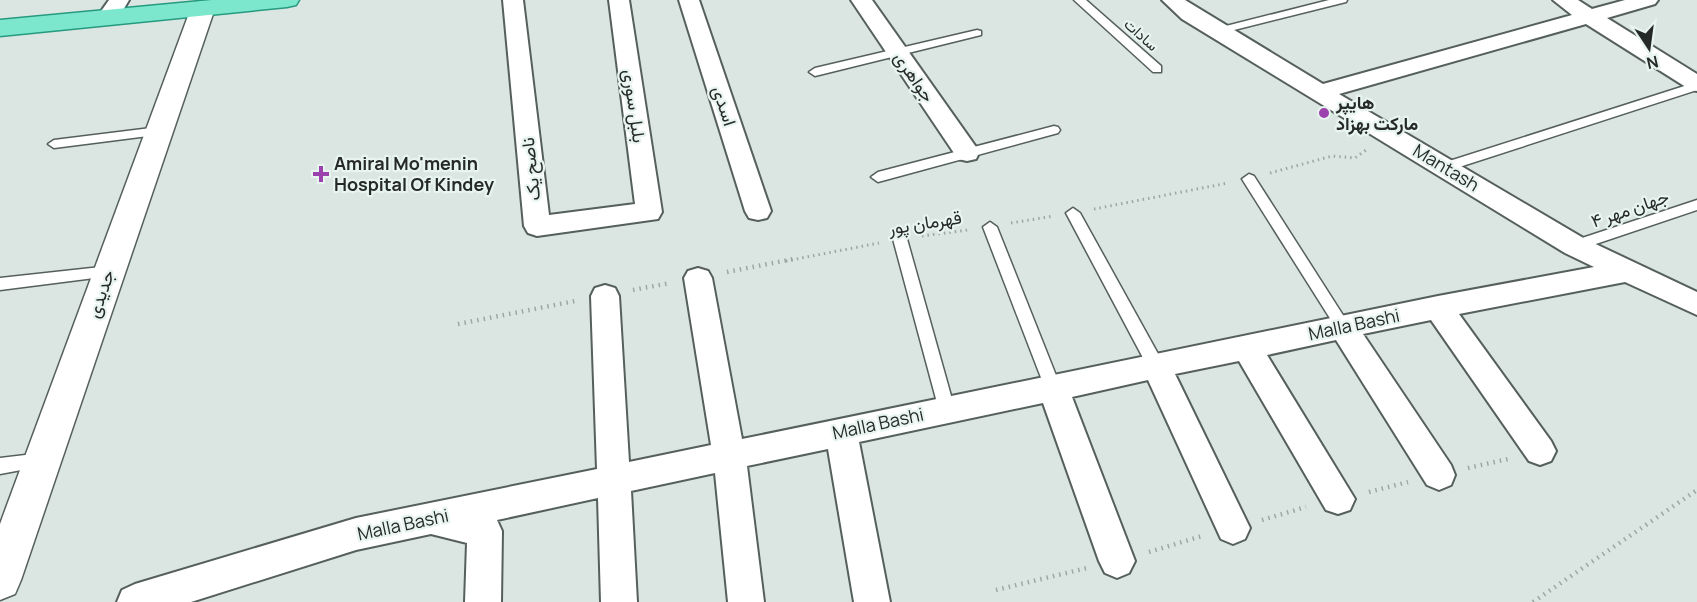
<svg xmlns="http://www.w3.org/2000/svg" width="1697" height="602" font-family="Manrope,Vazirmatn,sans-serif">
  <rect width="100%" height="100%" fill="#dbe6e2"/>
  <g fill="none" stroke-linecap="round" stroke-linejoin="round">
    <g stroke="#555f5b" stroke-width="3">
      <g id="service">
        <path d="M1074,0H1086L1161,66V72H1153Z"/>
        <path d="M1329,0H1347L1346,2L1218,34L1212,31L1214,29Z"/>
        <path d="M977,30L981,31V35L815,76L809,72L815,68Z"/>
        <path d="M1697,82V90L1450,170L1445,171L1438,167L1440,164Z"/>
        <path d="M1054,126L1058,127L1060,130L1058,133L878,182L871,177L878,172Z"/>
        <path d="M159,127L165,131L164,134L54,148L48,144L54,140Z"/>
        <path d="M1249,174L1254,176L1348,323L1351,327L1348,331H1338L1242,179Z"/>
        <path d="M1697,200V210L1575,251L1568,246L1570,242Z"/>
        <path d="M1073,208L1080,213L1162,361L1164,366L1162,371L1156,372L1150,371L1066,213Z"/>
        <path d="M990,222L997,227L1061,388L1059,393L1053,395L1047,393L1045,388L983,227Z"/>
        <path d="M900,234L907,239L955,410L953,415L947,417L941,415L939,410L893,239Z"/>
        <path d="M110,266L115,267L117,271L115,275L110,276L0,290V278Z"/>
        <path d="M42,453L48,455L51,460L48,465L0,474V458Z"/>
      </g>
    </g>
    <g stroke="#555f5b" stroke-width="4">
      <g id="minor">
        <path d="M109,0H129L116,22L108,23L100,22L97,17Z"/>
        <path d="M503,0H523L549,215L635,204L609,0H629L662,212L658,219L537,236L528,233L524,226Z"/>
        <path d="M679,0H699L771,211L767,218L758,220L749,218L745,211Z"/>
        <path d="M851,0H872L976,147L979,153L976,159L967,161L958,159Z"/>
        <path d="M1162,0H1185L1323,84L1572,15L1553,0H1578L1592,9L1625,0H1658L1655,4L1607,18L1697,74V91L1689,89L1586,24L1339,94L1585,239L1697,292V315L1625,282L1459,314L1551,441L1556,451L1551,461L1540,465L1529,461L1431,320L1363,334L1451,465L1455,475L1451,485L1439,490L1427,485L1336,340L1267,355L1355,499L1350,510L1338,514L1326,510L1239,361L1175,374L1250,528L1245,539L1233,544L1221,539L1148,380L1072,397L1135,561L1129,573L1117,578L1105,573L1099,561L1043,403L859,442L890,602H854L828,449L747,466L764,602H728L715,473L631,491L637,602H601L598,498L497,520L502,531L501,602H465L467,543L431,534L356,550L191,602H117L122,590L135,584L356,518L597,469L591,296L595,288L605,285L615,288L619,296L629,462L711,445L684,278L688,271L698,268L708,271L712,278L742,439L1438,296L1594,267L1565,253L1182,19Z"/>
      </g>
    </g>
    <g stroke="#555f5b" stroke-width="3">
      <path id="tertiary" d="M203,1L212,3L215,8L21,580L15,594L0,600V524L191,8L194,3Z"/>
    </g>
    <g stroke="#269a7e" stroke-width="3">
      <path id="primary" d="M212,0H299L296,5L287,7L0,36V20Z"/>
    </g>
    <g stroke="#9da6a3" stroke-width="3" stroke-dasharray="1.5 4" stroke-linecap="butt">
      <path d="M1270,173L1332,156L1355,158L1366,150"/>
      <path d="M1094,209L1228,183"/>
      <path d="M1011,223L1054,216"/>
      <path d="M922,236L968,230"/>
      <path d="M786,261L879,243"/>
    </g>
    <g stroke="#9da6a3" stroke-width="4.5" stroke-dasharray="1.5 5" stroke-linecap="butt">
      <path d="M727,272L794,259"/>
      <path d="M633,290L670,283"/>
      <path d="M458,324L575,301"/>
      <path d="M1468,468L1508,459"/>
      <path d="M1369,492L1408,482"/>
      <path d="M1262,520L1306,507"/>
      <path d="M1149,552L1202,536"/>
      <path d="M996,590L1087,568"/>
      <path d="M1533,602L1697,490"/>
    </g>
    <use href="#service" fill="#fff" fill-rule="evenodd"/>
    <use href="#minor" fill="#fff" fill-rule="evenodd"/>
    <use href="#tertiary" fill="#fff" fill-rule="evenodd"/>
    <use href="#primary" fill="#7de7ce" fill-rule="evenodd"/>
  </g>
  <g fill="#9c42ad" stroke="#e8f4ef" stroke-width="2">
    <circle cx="1324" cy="113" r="6"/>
    <path d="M318 165h6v6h6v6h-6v6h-6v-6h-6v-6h6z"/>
  </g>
  <g text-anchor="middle" stroke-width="4.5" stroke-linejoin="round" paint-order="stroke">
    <g font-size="15" fill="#252928" stroke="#e8f4ef">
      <text transform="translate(1141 35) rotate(42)" y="5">سادات</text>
    </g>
    <g font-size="18" fill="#252928" stroke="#e8f4ef">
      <text transform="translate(914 77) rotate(55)" y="6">جواهری</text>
      <text transform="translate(634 106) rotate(82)" y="6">بلبل سوری</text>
      <text transform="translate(724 106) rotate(72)" y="6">اسدی</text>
      <text transform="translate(1446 168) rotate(31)" y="6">Mantash</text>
      <text transform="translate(531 169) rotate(-96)" y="6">ناصح یک</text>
      <text transform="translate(1630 209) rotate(-19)" y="6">جهان مهر ۴</text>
      <text transform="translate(925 223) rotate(-9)" y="6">قهرمان پور</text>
      <text transform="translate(101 294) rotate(-71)" y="6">جدیدی</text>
      <text transform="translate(1354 325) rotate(-12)" y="6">Malla Bashi</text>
      <text transform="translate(878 424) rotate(-12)" y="6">Malla Bashi</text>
      <text transform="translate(403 525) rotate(-12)" y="6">Malla Bashi</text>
    </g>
    <g font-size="18" font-weight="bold" fill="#252928" stroke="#e8f4ef" text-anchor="start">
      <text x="1336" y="109">هایپر<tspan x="1336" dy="21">مارکت بهزاد</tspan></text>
      <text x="334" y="170">Amiral Mo'menin<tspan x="334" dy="21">Hospital Of Kindey</tspan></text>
    </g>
  </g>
  <g transform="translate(1649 48) rotate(167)" stroke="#e8f4ef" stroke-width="4.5" paint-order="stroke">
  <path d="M0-4.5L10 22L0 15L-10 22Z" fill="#252928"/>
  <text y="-9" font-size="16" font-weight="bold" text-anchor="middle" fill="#252928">N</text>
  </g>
</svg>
